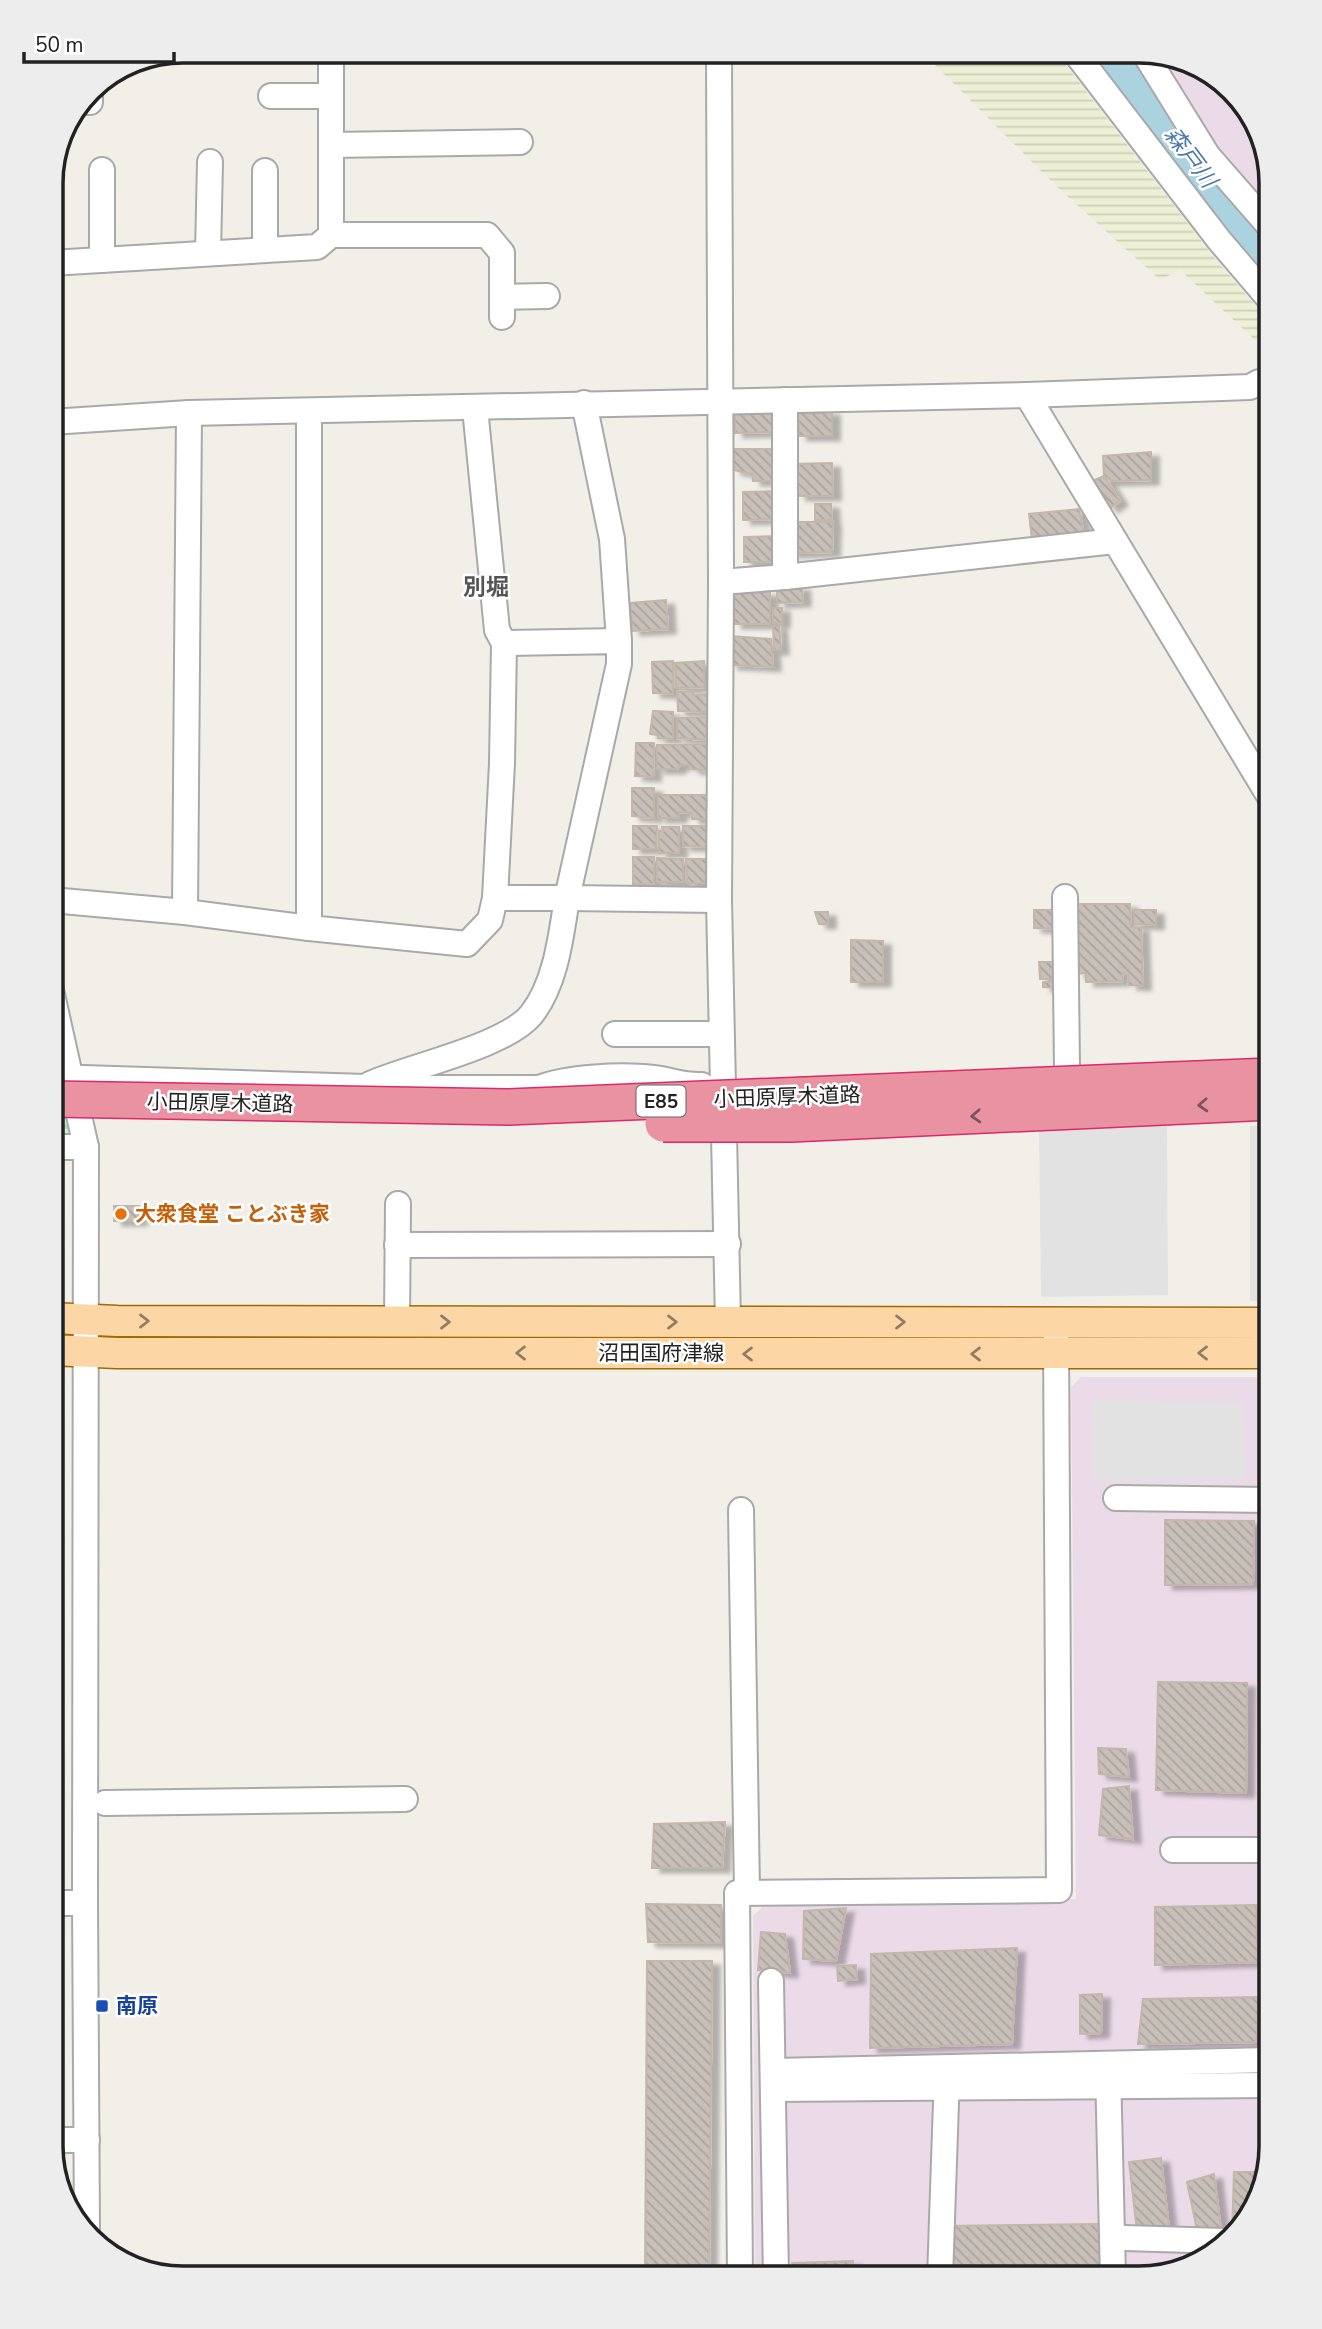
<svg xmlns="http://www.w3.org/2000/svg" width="1322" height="2329" font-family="'Nunito Sans','Noto Sans JP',sans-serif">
  <defs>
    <pattern id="farmland-rules" width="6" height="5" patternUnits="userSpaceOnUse" patternTransform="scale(1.75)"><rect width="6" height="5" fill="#eef0d5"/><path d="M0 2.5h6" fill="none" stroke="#ccceb7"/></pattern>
    <pattern id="park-crowns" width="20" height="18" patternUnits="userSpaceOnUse" patternTransform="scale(1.75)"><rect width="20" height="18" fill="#c8facc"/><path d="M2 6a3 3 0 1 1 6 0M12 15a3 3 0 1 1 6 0" fill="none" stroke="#acd6af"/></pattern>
    <pattern id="building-back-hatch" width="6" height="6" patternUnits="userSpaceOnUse" patternTransform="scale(1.75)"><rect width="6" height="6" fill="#c7bfb8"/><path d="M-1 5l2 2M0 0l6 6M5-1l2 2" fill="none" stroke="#aba49e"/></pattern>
    <filter id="shadow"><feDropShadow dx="8" dy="4.5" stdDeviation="2" flood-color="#0004"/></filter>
  </defs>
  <rect width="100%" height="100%" fill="#f2efe9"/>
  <g fill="#ebdbe8">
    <path d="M1108,51H1148L1213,73L1258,125L1271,183V239Z"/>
    <path d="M1081,1377H1271V2147L1249,2219L1197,2265L1139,2278H755L753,1916L768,1901L1076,1899L1071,1387Z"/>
  </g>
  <path fill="url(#farmland-rules)" d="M921,51H1055L1212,255L1271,324V355L1180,270L1160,280L1056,186Z"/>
  <path fill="url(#park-crowns)" d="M51,1087L64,1088L75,1139H51Z"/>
  <g fill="#e2e2e2">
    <path d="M1167,1124L1168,1295L1041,1297L1039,1129Z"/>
    <rect x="1250" y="1126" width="21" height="175"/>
    <path d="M1091,1400L1242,1403L1245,1479L1094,1481Z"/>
    <path d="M51,1962H60L61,2192L51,2146Z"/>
  </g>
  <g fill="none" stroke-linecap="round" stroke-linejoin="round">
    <path stroke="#aad3df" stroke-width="37" d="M1110,51L1271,263"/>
  </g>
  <g fill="url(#building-back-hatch)" stroke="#c4b6ab" stroke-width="2" filter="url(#shadow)">
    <path d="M774,407V432L735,433L734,408Z"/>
    <path d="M832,411V436H799L798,412Z"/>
    <path d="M732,449H779V481H753L752,474L733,470Z"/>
    <path d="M1151,452V480L1111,481L1104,476L1103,456Z"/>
    <path d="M832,463L833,496H798L797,478L793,477L792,464Z"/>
    <path d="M1104,476L1120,501L1110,508L1092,481Z"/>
    <path d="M778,491V519L743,520V492Z"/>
    <path d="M815,504H831L832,520H815Z"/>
    <path d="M1079,509L1084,535L1032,540L1029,514Z"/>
    <path d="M790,522H833L832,552L790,553Z"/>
    <path d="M778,536V562H744V537Z"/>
    <path d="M802,586L803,602L777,603V588Z"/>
    <path d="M733,592H770V624H734Z"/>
    <path d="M666,600L668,629L632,631L630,603Z"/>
    <rect x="773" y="608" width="9" height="15"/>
    <path d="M773,626H779L781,650H774Z"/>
    <path d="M730,636L771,639L773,667L730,665Z"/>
    <path d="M673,661V694L653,693L652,662Z"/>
    <path d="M704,661V687L676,688L675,663Z"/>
    <path d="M693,691V695L707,694V712L678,711L677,692Z"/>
    <path d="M653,711L673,712V739L658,738V735L650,734Z"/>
    <path d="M707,717L706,740L677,738V718Z"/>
    <path d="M636,743H654L653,777L635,776Z"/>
    <path d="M714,744L711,771L692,769L690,765H680L677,769H657V745Z"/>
    <path d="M632,788H654V818L632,816Z"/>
    <path d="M658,795H714L711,819H692L691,813L679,812V818H658Z"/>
    <path d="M633,826H657L656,849H633Z"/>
    <path d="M683,826H707V840L710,841V847L683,846Z"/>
    <path d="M662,827H679V853H659V831H663Z"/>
    <rect x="633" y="857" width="21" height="27"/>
    <path d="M657,858L683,859V882H657Z"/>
    <path d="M686,859H716V883H687Z"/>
    <path d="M1073,904H1130L1131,927L1141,928L1143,986L1129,985L1128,974L1122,973L1123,981L1086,982V973L1077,974Z"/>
    <path d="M1034,910H1052V914L1057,915V929L1034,928Z"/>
    <path d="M1134,910H1156V925L1134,924Z"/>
    <path d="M815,912H828V924H819Z"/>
    <path d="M851,940L883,941V982H851Z"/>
    <path d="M1039,962H1059L1058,979H1040Z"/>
    <path d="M1043,982H1058V988L1043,987Z"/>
    <rect x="114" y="1206" width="25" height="15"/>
    <path d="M1165,1520L1254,1521L1253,1584L1165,1585Z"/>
    <path d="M1158,1682L1247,1683L1246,1793L1156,1790Z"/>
    <path d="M1098,1748L1126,1749L1129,1777L1099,1774Z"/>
    <path d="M1129,1786L1133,1839L1099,1835L1103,1789Z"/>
    <path d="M725,1822L722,1868H652L654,1824Z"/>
    <path d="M646,1904L721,1905V1943L648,1942Z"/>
    <path d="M1256,1905L1258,1962L1155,1965V1907Z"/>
    <path d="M846,1908L836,1961L803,1959L804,1911Z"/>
    <path d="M761,1932L785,1934L790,1973L758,1970Z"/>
    <path d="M1017,1948L1012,2044L870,2048L871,1954Z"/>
    <path d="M647,1961H712L709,2275L645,2278Z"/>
    <path d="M856,1965L857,1979L838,1981L837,1966Z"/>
    <path d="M1102,1994L1101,2033L1080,2034V1995Z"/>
    <path d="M1261,1997L1256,2042L1138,2044L1143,1999Z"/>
    <path d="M1161,2158L1170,2237L1137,2231L1129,2162Z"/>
    <path d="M1234,2172H1264L1249,2219L1232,2231Z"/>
    <path d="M1214,2174L1221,2230H1197L1187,2182Z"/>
    <path d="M1098,2224L1101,2278H940L942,2226Z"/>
    <path d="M853,2261L854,2278H792V2263Z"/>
  </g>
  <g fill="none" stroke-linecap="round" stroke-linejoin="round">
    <g stroke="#a9a9a9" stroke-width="28">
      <g id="minor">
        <path d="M719,51L721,582"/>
        <path d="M1074,51L1219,240L1271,301"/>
        <path d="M1143,51L1208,156L1271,228"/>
        <path d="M271,96H331"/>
        <path d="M84,102H90V89"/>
        <path d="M331,145L520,142"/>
        <path d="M331,235H487L502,253V317"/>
        <path d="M265,249V171"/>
        <path d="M208,253L210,162"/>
        <path d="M102,260V170"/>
        <path d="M51,263L317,247L331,235V51"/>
        <path d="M502,297L547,296"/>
        <path d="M1027,395L1271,799"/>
        <path d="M584,403L612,539L619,641"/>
        <path d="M309,411V928L467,944L490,920L495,898L502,763L504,643L497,630L475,408"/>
        <path d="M51,422L189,413L1027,395L1250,387L1259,382"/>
        <path d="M785,577L1115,541"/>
        <path d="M504,643L619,641V664L567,898L719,900L721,582L785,577V400"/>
        <path d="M1065,897L1067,1068"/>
        <path d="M51,900L185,912L309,928"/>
        <path d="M719,900L728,1322"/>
        <path d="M185,912L189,413"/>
        <path d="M51,990L86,1147L85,1903L87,2231"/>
        <path d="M615,1034H720"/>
        <path d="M51,1077L398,1088H539C566,1077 623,1074 653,1078C671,1080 683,1086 702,1085"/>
        <path d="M370,1084C410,1066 504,1047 531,1015C556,984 561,936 567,898H495"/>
        <path d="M51,1147H86"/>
        <path d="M397,1245L728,1244"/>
        <path d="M397,1322L398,1204"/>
        <path d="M1116,1498L1271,1500"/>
        <path d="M741,1510L747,1893"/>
        <path d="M105,1803L405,1799"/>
        <path d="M1173,1850H1271"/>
        <path d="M51,1903H85"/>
        <path d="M771,1981L776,2278"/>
        <path d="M1108,2069L1113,2278"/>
        <path d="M773,2071L1271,2060"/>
        <path d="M773,2089L1271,2085"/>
        <path d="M61,2140H87"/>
        <path d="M1124,2238L1224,2241"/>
        <path d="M740,2278L737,1893L1059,1890L1056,1334"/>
        <path d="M940,2278L947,2073"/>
      </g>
    </g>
    <g stroke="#a06b00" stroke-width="33">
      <g id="major">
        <path d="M51,1318L117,1321L1271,1323"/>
        <path d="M51,1350L117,1353H1271"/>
      </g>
    </g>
    <use href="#minor" stroke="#fff" stroke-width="24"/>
    <use href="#major" stroke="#fcd6a4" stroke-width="30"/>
    <g stroke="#dc2a67" stroke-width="38" stroke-linecap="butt">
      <g id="highway-bridge">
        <path d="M51,1099L508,1107L1271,1076"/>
        <path d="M663,1124H791L1271,1102"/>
      </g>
    </g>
    <use href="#highway-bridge" stroke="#e892a2" stroke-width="35"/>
  </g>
  <defs><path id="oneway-chevron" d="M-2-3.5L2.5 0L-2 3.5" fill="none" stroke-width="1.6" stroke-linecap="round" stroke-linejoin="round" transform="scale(1.75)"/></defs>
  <g stroke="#7b545c">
    <use href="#oneway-chevron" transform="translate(1203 1105) rotate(177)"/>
    <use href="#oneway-chevron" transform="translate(976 1116) rotate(177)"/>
  </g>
  <g stroke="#8f7c63">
    <use href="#oneway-chevron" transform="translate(144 1321)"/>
    <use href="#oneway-chevron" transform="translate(445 1322)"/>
    <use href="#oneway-chevron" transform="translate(672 1322)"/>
    <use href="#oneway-chevron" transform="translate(900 1322)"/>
    <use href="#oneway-chevron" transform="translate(521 1353) rotate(-180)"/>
    <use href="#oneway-chevron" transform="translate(1203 1353) rotate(180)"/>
    <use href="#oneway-chevron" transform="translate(748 1354) rotate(-180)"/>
    <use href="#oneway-chevron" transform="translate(976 1354) rotate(-180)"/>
  </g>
  <circle fill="#e8710a" stroke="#fff" stroke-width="2.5" cx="121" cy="1214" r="7"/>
  <rect fill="#1a4fb4" stroke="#fff" stroke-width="2.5" x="95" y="1999" width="14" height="14" rx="3.5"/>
  <g text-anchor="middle" stroke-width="5" stroke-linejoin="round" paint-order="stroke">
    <rect fill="#fff" stroke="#646464" stroke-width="2" x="636.5" y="1085.5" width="49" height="31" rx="5"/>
    <g font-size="19" font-weight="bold" fill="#222">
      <text x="661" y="1108">E85</text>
    </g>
    <g font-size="21" fill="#222" stroke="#fff">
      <text transform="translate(787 1097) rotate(-2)" y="7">小田原厚木道路</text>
      <text transform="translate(220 1103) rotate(1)" y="7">小田原厚木道路</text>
      <text x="661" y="1360">沼田国府津線</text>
    </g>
    <g font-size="21" font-weight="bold" fill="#c56008" stroke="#fff" text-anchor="start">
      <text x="135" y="1221">大衆食堂 ことぶき家</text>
    </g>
    <g font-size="21" font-weight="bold" fill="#164399" stroke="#fff" text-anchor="start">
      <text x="116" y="2013">南原</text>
    </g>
    <g font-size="23" font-style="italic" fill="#4a7aab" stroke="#fff">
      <text transform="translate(1191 157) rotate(53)" y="8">森戸川</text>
    </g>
    <g font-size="23" font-weight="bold" fill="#555" stroke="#fff">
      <text x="486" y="595">別堀</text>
    </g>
  </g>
  <path d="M0 0H1322V2329H0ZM183 63H1139A120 120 0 0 1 1259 183V2146A120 120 0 0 1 1139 2266H183A120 120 0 0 1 63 2146V183A120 120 0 0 1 183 63Z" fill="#ededed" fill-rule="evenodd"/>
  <path fill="none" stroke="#222" stroke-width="3.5" d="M183 63H1139A120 120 0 0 1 1259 183V2146A120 120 0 0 1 1139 2266H183A120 120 0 0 1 63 2146V183A120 120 0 0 1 183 63Z"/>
  <path d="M24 52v10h150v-10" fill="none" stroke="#222222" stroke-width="3.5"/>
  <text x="35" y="52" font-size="21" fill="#222222" stroke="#ffffff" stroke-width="5" paint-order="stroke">50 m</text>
</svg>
